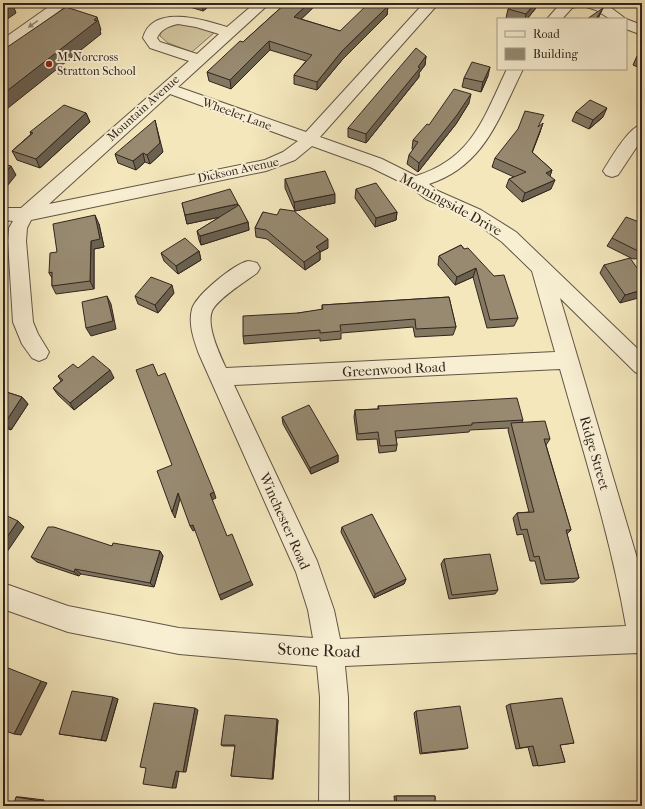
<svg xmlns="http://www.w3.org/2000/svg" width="645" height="809" font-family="'IM FELL French Canon',serif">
  <rect width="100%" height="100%" fill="#f4e7bc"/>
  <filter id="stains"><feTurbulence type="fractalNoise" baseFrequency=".005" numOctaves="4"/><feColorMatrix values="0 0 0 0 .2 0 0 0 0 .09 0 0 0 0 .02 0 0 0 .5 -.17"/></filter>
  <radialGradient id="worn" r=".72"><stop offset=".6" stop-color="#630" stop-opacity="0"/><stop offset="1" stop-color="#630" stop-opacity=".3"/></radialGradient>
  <path fill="#d3c6a1" stroke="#827660" d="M186,23L215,32L192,52L168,43L160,36V31L168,25Z"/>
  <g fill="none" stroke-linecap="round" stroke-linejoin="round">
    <g stroke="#625646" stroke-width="2">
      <g id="minor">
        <path d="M54,3H70L8,49L3,50V39Z"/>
        <path d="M255,3H270L178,87L306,132L424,3H439L320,137L382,159L416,176C473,158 484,117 507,69H523C499,117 485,166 429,184L438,191L481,210L516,232L642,353V375L635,372L560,298L642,575V654L638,653L345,666L348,697L349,806H319L320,697L317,666L179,654L68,632L3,609V583L68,606L179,628L313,638L308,610L296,572L199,354C194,340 188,324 192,309C196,295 234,264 248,261C251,261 254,262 257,263L260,268L257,273C246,281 217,299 212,311C206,326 220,355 226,368L555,352L532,271L502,242L469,218L426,199L409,186L370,167L312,146L295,160L266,171L31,220L27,228L26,241L33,322L38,334L49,352L46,358L39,361L32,358L22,344L13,322L8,241L9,228L13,221L3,220V208H21L189,61L150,48L143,38C152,3 205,20 227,27ZM178,24L196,27L219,34L197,54L160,42L157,38C161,29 169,26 178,24ZM170,94L298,141L283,152L265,160L49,204ZM560,369C584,454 611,539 626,626L340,639L334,610L317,561L234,385Z"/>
        <path d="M561,3H581L579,6L572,8L562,19H547Z"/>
        <path d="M581,3L606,4L626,19L642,25V35L626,29V19H610L596,10L583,6Z"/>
        <path d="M642,124V139L618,175L612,177L606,175L603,171C611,158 628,128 642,124Z"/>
      </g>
    </g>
    <use href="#minor" fill="#f8efd3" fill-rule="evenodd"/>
  </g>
  <g fill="#827761" stroke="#32251f">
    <path d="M128,3H137L134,5Z"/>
    <path d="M177,3H213L203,11Z"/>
    <path d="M286,3H318L301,19L340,31L388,6L387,15L342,60L317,90L294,84V75L306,61L270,50L231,89L209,81L207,72L243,42Z"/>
    <path d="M514,3H540L527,19H510L506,18L508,9Z"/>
    <path d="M642,52V69L633,65L637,56Z"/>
    <path d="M426,56L425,65L419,73V77L366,143L348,137V128Z"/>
    <path d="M488,76L481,92L462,87L464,78Z"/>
    <path d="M469,103L456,124L418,172L407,164L409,155L413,150L412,149L413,140L429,125Z"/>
    <path d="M576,112L603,117L589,129L572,121Z"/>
    <path d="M86,113L90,122L40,168L17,160L12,151L31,134L30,132Z"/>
    <path d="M540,126V132L532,152L552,170L550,176L551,189L522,202L506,187L509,179L514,177L492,167L495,158Z"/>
    <path d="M163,152L150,164L145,162L136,170L118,163L115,154Z"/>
    <path d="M285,179L335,203L295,211L285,188Z"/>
    <path d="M356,189L397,212L396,220L375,227L355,198Z"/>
    <path d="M182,203L238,206L248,222L249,230L201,245L199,240L197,231L220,217L187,224Z"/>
    <path d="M263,212L328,248L320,252V260L305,270L267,239L256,237L255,228Z"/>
    <path d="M642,223V258L633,259L607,246L612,238Z"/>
    <path d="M99,224L104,247L94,249V289L56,294L52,286V278L49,273L57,252Z"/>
    <path d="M461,245L518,318L514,326L487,328L473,277L455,285L438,265L439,256Z"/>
    <path d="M199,251L201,260L178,274L164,261L161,253Z"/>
    <path d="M604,265L642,275L620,303L600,273Z"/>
    <path d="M174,293L158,313L138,304L135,296Z"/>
    <path d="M449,297L456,327L453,335L415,337L413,327L341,333V339L320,341V338L244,344L243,336L298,313L322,310V305Z"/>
    <path d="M78,368L114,378L74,410L58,395L53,388L61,381L58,376Z"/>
    <path d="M3,391L22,397L28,404L11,430L3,427Z"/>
    <path d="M378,406L523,420L522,422L550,439L546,445L571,530L567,534L579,578L574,582L541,584L535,561H530L523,534L517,535L513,518L517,513L529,512L508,430L509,428L470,430L469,432L396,438L397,445L396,451L379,453L377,439L357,440L354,417L355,410L378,409Z"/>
    <path d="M282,417L338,455V462L311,474L283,424Z"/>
    <path d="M342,527L406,579L404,584L374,598L341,532Z"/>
    <path d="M112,546L160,551L163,556L154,587L81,574L79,576L37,562L31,557Z"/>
    <path d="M444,559L498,590L495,594L449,599L441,564Z"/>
    <path d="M118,699L106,741L59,734Z"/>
    <path d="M510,704L574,743L560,745L565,762L533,766L528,747L516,749L506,706Z"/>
    <path d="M416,711L468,748L465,749L420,754L414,713Z"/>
    <path d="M278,720L273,779L231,776L235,746H223L221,745Z"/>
    <path d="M394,796H435V806H395Z"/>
    <path d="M16,797H20L44,800L42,806Z"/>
  </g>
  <g fill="#6a614f" stroke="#32251f">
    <path d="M202,3H213L203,11Z"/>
    <path d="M309,3H318L294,26V17Z"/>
    <path d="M535,3H540L527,19H525L526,14Z"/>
    <path d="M13,5L16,13L3,22V11Z"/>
    <path d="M388,6L387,15L342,60L317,90V82L342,51Z"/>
    <path d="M603,8L598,19H596Z"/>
    <path d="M97,17L101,30L100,31L101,34L3,112V94Z"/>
    <path d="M269,41L270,50L231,89L230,80Z"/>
    <path d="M426,56L425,65L419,73V77L366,143V134Z"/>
    <path d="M490,67L488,76L481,92L483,82Z"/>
    <path d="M471,94L469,103L456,124L418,172L419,163Z"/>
    <path d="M607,108L603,117L589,129L593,120Z"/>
    <path d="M86,113L90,122L40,168L36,159Z"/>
    <path d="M155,120L163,152L150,164L147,155Z"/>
    <path d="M543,123L540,132L529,161L532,152Z"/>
    <path d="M143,153L145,162L136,170L133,161Z"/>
    <path d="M11,166L16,175L4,190L3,188V176Z"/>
    <path d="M552,170L549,179L546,173Z"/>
    <path d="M555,180L551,189L522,202L525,193Z"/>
    <path d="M335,194V203L295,211L294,202Z"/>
    <path d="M238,204L239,213L187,224L185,215Z"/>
    <path d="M397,212L396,220L375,227L376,218Z"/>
    <path d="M95,215L99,224L104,247L94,249V289L90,281L91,241Z"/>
    <path d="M248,222L249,230L201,245L200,236Z"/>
    <path d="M328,239V248L320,252V260L305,270L304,262L316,247Z"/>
    <path d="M199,251L201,260L178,274L176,266Z"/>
    <path d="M476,268L473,277L455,285L457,277Z"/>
    <path d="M172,285L174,293L158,313L155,305Z"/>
    <path d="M642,290V297L620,303L625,295Z"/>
    <path d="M107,296L111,304L116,329L91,336L86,328Z"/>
    <path d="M110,370L114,378L74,410L70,403Z"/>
    <path d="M22,397L28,404L11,430L5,423Z"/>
    <path d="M338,455V462L311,474L310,468Z"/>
    <path d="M214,492L216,498L212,500L210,494Z"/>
    <path d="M178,493L180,499L175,518L172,512Z"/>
    <path d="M18,521L24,527L7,552L3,548V543Z"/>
    <path d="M193,525L195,530L193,531L190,526Z"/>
    <path d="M160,551L163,556L154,587L150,583Z"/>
    <path d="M75,569L81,574L79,576L74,572Z"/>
    <path d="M406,579L404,584L374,598L375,594Z"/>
    <path d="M251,581L253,585L221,600L219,595Z"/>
    <path d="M41,681L47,683L21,735L14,734Z"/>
    <path d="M113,697L118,699L106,741L101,740Z"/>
    <path d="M195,708L198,710L186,772H183Z"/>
    <path d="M277,719L278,720L273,779H272Z"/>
    <path d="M176,771L179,772L176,788H172Z"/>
    <path d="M44,800L42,806H39L40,801Z"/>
  </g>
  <g fill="#978a71" stroke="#32251f">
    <path d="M3,3H8L13,5L3,11Z"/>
    <path d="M286,3H309L294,17L340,31L369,3H385L388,6L342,51L317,82L294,75L312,55L269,41L230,80L207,72L240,41L243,42Z"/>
    <path d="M514,3H535L526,14L508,9Z"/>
    <path d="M66,7L97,17L94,20L97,21L3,94V50Z"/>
    <path d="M603,8L596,19H587Z"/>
    <path d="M416,48L426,56L418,67L420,68L366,134L348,128Z"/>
    <path d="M642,52V58L637,56Z"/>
    <path d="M472,62L490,67L483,82L464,78Z"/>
    <path d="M454,89L471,94L457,115L419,163L409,155L418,142L413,140L427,124L429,125Z"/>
    <path d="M590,100L607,108L593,120L576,112Z"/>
    <path d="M64,105L86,113L36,159L12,151L33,133L30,132Z"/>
    <path d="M525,111L544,115L538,127L543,123L532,152L552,170L546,173L555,180L525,193L509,179L526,172L495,158L518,129Z"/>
    <path d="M155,120L160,143L147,155L143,153L133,161L115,154Z"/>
    <path d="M3,164L11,166L3,176Z"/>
    <path d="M325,171L335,194L294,202L285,179Z"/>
    <path d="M376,183L397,212L376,218L356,189Z"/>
    <path d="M230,189L238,204L185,215L182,203Z"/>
    <path d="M239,205L248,222L200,236L197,231Z"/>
    <path d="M280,209L294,211L328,239L316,247L320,251L304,262L266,230L255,228L263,212L277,215Z"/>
    <path d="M95,215L100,239L91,241L90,281L52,286V272L49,273L50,253L57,252L53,224Z"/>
    <path d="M626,217L642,223V250L638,251L612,238Z"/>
    <path d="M185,238L199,251L176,266L161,253Z"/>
    <path d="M461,245L464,249L468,248L494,276L504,275L518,318L490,320L476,268L457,277L439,256Z"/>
    <path d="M630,258L642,275V290L625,295L604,265Z"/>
    <path d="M151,277L172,285L155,305L135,296Z"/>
    <path d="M107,296L113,321L86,328L82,302Z"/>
    <path d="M449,297L456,327L416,329L415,319L340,325L341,331L320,333V330L243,336V316L298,313L323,309L322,305Z"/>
    <path d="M93,356L110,370L70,403L53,388L63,380L58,376L73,364L78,368Z"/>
    <path d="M153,364L158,376L165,373L214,492L210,494L227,536L232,534L251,581L219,595L193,525L190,526L178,493L172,512L157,471L172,465L136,370Z"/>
    <path d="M3,391L22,397L5,423L3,422Z"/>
    <path d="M517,398L523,420L472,423V425L395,431L397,445L380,446L378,432L358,434L355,410L379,409L378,406Z"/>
    <path d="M309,405L338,455L310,468L282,417Z"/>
    <path d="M545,421L550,439H544L571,530H566L579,578L545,580L539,556L534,557L527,529L521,530L517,513L534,512L511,423Z"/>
    <path d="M3,514L18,521L3,543Z"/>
    <path d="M372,514L406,579L375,594L342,527Z"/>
    <path d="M48,527H54L112,546L113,543L160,551L150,583L75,569L74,572L31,557Z"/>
    <path d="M490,554L498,590L452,595L444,559Z"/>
    <path d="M3,666L41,681L14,734L3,730Z"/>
    <path d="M72,691L113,697L101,740L59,734Z"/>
    <path d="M562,698L574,743L560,745L565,762L538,766L533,746L520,748L510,704Z"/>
    <path d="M154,703L195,708L183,772L176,771L172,788L143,784L146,768L140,767Z"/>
    <path d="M460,706L468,748L422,753L416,711Z"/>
    <path d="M225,715L277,719L272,779L231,776L235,745H221Z"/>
    <path d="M396,796H435V806H397Z"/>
    <path d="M16,797L40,801L39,806H13Z"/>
  </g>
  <defs><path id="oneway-solid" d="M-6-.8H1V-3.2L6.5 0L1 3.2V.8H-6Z"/></defs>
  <use fill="#958a79" href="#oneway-solid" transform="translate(33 24) rotate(145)"/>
  <circle fill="#8f2418" stroke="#f8efd3" stroke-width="1.5" cx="49" cy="64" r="4"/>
  <g text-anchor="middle" stroke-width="4" stroke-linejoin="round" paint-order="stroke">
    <g font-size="12" fill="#32251f" stroke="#f8efd3" text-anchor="start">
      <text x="57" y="61">M. Norcross<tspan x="57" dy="14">Stratton School</tspan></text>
    </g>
    <g font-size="12" fill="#32251f" stroke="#f8efd3">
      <text transform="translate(143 108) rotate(-42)" y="4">Mountain Avenue</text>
      <text transform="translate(237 114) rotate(20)" y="4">Wheeler Lane</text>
      <text transform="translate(238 170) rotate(-12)" y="4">Dickson Avenue</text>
    </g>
    <g font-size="14" fill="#32251f" stroke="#f8efd3">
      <text transform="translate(451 204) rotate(29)" y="5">Morningside Drive</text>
      <text transform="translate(394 369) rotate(-3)" y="5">Greenwood Road</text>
      <text transform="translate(595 453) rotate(74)" y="5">Ridge Street</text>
      <text transform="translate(285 521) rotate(66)" y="5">Winchester Road</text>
    </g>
    <g font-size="17" fill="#32251f" stroke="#f8efd3">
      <text transform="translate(319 650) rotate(2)" y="6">Stone Road</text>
    </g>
  </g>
  <rect width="645" height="809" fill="none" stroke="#f4e7bc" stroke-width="16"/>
  <rect x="4" y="4" width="637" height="801" fill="none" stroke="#32251f" stroke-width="2"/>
  <rect x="8" y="8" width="629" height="793" fill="none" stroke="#32251f"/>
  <rect x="497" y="18" width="130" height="52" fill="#f8efd3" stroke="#a99e8b"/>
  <rect x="505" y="31" width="20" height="6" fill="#f8efd3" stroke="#a99e8b"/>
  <text x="533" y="38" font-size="12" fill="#32251f">Road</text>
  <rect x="505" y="48" width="20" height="12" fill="#978a71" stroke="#a99e8b"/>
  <text x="533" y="58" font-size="12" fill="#32251f">Building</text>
  <rect width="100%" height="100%" filter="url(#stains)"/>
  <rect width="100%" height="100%" fill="url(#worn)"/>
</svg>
